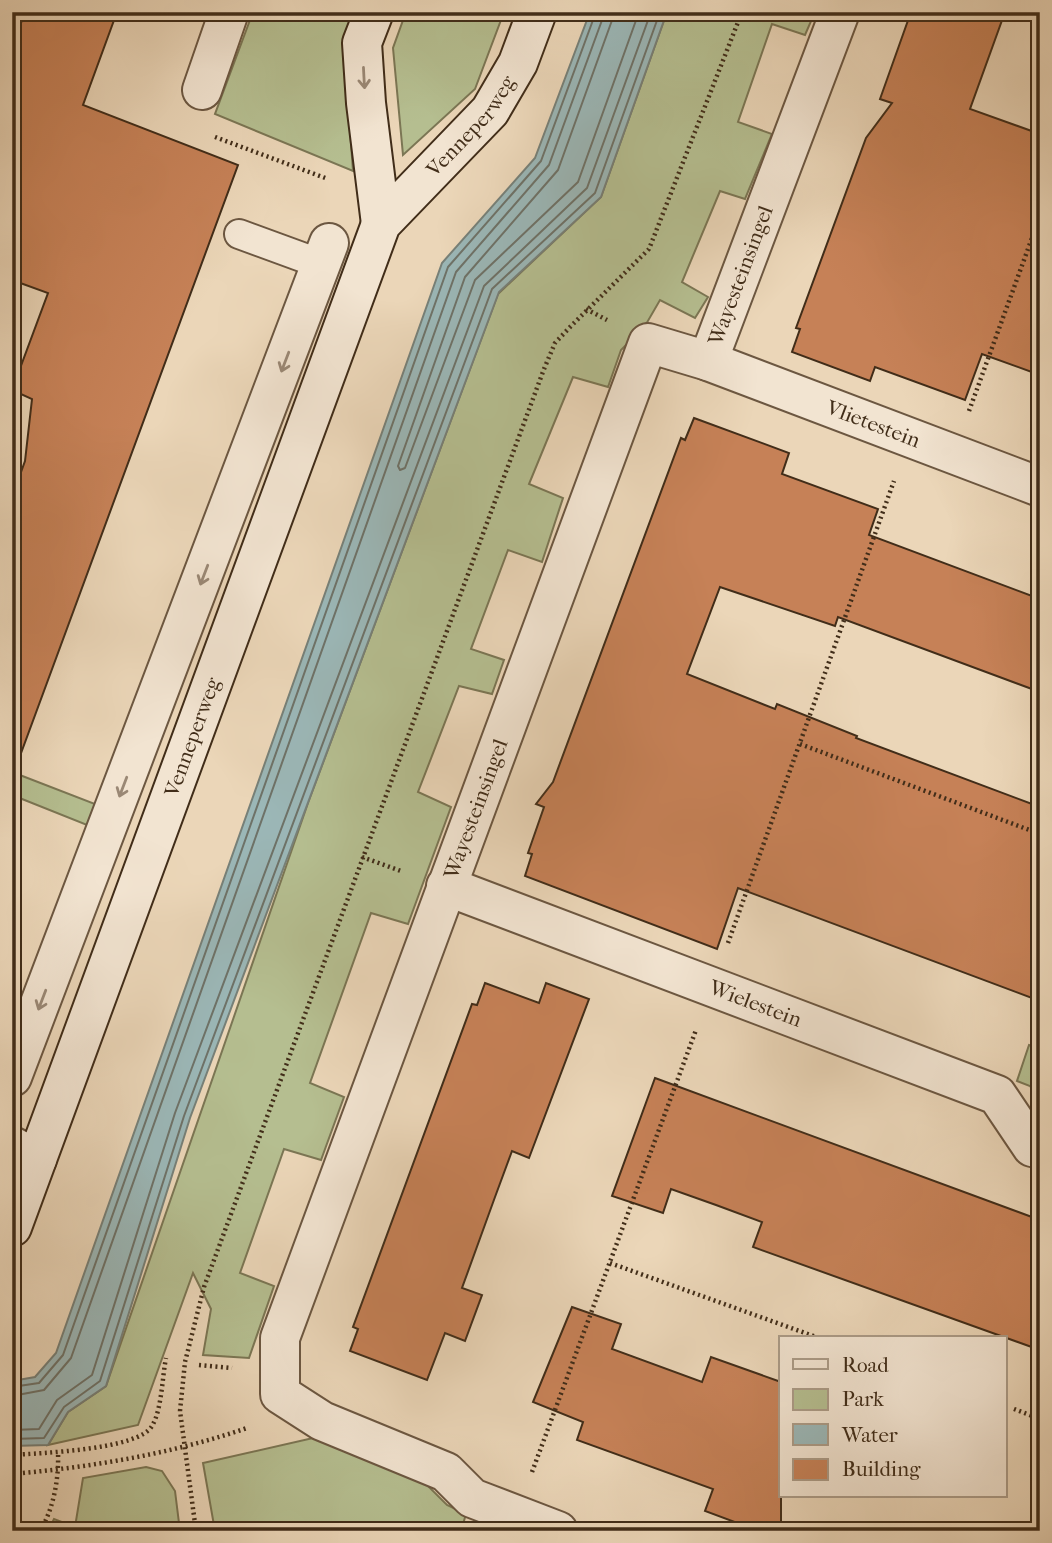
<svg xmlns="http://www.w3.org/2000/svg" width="1052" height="1543" font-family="'IM FELL French Canon',serif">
  <rect width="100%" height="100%" fill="#ebd6b8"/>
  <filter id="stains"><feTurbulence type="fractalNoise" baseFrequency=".00286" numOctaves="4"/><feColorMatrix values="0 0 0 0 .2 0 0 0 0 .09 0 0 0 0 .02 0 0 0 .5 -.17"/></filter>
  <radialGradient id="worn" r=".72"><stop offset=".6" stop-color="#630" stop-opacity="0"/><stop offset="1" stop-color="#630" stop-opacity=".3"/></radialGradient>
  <g fill="#b5be90" stroke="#7b7654" stroke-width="2">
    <path d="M253,12H364L345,62L353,171L215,114Z"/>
    <path d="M406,12H504L475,89L403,155L393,48Z"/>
    <path d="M667,12H815L805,35L772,24L738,122L772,134L745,199L720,191L682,282L708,297L695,318L660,300L645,326L621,350L608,387L573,377L529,484L563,498L542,562L508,550L471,649L504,660L492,694L459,686L418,792L451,807L408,924L371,913L310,1083L344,1097L321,1160L284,1149L240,1273L274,1286L249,1358L203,1355L211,1309L193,1273L138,1425L48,1445L68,1412L106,1386L308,803L498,294L601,197Z"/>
    <path d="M12,772L95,804L87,825L12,795Z"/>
    <path d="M1029,1045L1040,1049V1098L1030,1086L1017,1081Z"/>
    <path d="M313,1438L421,1479L447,1505L466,1514L461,1531H215L203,1463Z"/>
    <path d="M146,1467L162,1471L175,1491L180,1531H48L54,1519L75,1527L83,1478Z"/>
  </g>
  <path fill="#9bb7b7" stroke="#778078" stroke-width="2" d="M590,12H667L601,197L499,292L190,1118L106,1386L68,1412L48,1445L12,1446V1381L35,1377L56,1353L442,263L535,158Z"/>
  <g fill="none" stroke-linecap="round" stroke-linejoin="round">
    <g stroke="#6e7268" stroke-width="2">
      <path d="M615,12L558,170L465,277L398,466L400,470L405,468L475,280L578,182L639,12"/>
      <path d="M12,1387L39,1383L63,1355L448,267L541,161L596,12"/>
      <path d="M12,1396L44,1390L71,1358L456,272L549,165L605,12"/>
      <path d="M12,1430L39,1429L57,1400L92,1375L175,1113L484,286L587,188L651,12"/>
      <path d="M12,1439L44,1438L64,1407L100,1381L184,1116L492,289L595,193L660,12"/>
    </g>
  </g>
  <g fill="#c68157" stroke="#412d19" stroke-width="2">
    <path d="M25,12H117L83,105L238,165L17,764H12V497L25,461L32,399L12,390L48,293L12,280V48Z"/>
    <path d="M911,12H1005L970,109L1040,134V375L982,354L965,400L875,367L870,381L792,352L800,329L796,328L866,138L892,103L880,99Z"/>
    <path d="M694,418L789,453L782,474L878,509L869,535L1040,599V692L838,617L835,626L720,587L687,674L775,709L777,704L857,736L856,738L1040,807V1001L738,888L717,949L525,876L532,854L528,853L544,807L536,804L553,782L681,438L685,440Z"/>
    <path d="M485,983L539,1003L546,983L589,999L529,1158L512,1151L495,1197L462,1288L482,1295L465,1341L445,1333L427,1380L350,1351L358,1329L353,1327L472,1004L477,1005Z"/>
    <path d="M655,1078L1040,1220V1350L753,1247L762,1222L716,1205L671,1189L663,1213L612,1196Z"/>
    <path d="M572,1307L621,1324L612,1349L702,1382L711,1357L781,1382V1531H759L705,1511L713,1489L577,1440L583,1422L533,1402Z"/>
  </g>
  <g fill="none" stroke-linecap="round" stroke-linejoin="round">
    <g stroke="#6c5741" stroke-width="32">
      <path id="lane" d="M239,234L321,264"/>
    </g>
    <g stroke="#6c5741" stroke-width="42">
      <g id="street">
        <path d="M202,90L229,12"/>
        <path id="s1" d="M708,361L1040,487"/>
        <path id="s2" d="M446,886L997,1095L1032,1147L1040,1149"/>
        <path d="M12,1077L329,243"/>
        <path d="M12,1146L37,1159"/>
        <path id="s3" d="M558,1531L472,1498L446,1472L322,1421L280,1394V1338L648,343L708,361L840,12"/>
      </g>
    </g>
    <g stroke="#412d19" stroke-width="42">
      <g id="secondary">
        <path d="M374,12L362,43L366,103L381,224"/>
        <path id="s4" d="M12,1227L381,224L490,111L518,63L537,12"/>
      </g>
    </g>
    <g stroke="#412d19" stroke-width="4.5" stroke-dasharray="2 3.5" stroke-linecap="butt">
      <path d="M215,137L328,179"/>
      <path d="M586,309L607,320"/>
      <path d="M969,411L1040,216"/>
      <path d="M800,744L1040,834"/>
      <path d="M362,857L401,871"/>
      <path d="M728,943L894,481"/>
      <path d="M610,1263L819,1338"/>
      <path d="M199,1365L232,1368"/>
      <path d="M1014,1409L1040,1419"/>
      <path d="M12,1455C40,1453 138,1450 152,1426C162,1409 162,1378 166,1358"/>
      <path d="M532,1472L696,1030"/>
      <path d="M12,1474C92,1467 171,1454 247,1428"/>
      <path d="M40,1531C54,1508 59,1478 58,1452"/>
      <path d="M196,1531L180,1411L185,1362L204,1287L544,369L555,343L571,326L649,249L742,12"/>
    </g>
    <use href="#lane" stroke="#f2e4d1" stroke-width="28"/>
    <use href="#street" stroke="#f2e4d1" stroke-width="38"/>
    <use href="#secondary" stroke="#f2e4d1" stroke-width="38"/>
  </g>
  <defs><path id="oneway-shaft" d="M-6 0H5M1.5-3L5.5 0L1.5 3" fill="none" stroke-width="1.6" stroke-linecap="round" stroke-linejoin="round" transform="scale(1.75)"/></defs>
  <g stroke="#9a8875">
    <use href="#oneway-shaft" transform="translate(364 78) rotate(87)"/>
    <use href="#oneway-shaft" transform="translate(285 362) rotate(111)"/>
    <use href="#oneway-shaft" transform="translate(204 575) rotate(111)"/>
    <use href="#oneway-shaft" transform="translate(123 787) rotate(111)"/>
    <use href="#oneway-shaft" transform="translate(42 1000) rotate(111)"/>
  </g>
  <g text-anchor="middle" stroke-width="5" stroke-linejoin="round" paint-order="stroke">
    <g font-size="21" fill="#412d19" stroke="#f2e4d1">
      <text dy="7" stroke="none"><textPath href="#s4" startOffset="1202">Venneperweg</textPath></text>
      <text dy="7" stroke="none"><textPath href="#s3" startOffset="1584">Wayesteinsingel</textPath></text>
      <text dy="7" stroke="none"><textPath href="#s1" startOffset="177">Vlietestein</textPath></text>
      <text dy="7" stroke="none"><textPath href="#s4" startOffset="522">Venneperweg</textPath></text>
      <text dy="7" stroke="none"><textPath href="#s3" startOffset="933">Wayesteinsingel</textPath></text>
      <text dy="7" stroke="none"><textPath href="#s2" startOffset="331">Wielestein</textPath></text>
    </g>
  </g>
  <rect width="1052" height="1543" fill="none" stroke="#ebd6b8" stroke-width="42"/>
  <rect x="14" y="14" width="1024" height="1515" fill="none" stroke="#412d19" stroke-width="3.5"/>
  <rect x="21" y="21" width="1010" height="1501" fill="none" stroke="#412d19" stroke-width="2"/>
  <rect x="779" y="1336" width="228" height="161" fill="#f2e4d1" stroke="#ab9b87" stroke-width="2"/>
  <rect x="793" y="1359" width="35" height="10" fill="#f2e4d1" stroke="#ab9b87" stroke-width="2"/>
  <text x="842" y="1372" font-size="21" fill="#412d19">Road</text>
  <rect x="793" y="1389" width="35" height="21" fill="#b5be90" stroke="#ab9b87" stroke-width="2"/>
  <text x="842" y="1406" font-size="21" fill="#412d19">Park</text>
  <rect x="793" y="1424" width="35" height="21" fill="#9bb7b7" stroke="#ab9b87" stroke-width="2"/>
  <text x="842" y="1442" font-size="21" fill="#412d19">Water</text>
  <rect x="793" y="1459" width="35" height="21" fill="#c68157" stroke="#ab9b87" stroke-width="2"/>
  <text x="842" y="1476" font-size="21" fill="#412d19">Building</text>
  <rect width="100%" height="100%" filter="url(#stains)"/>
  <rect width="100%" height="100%" fill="url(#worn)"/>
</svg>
